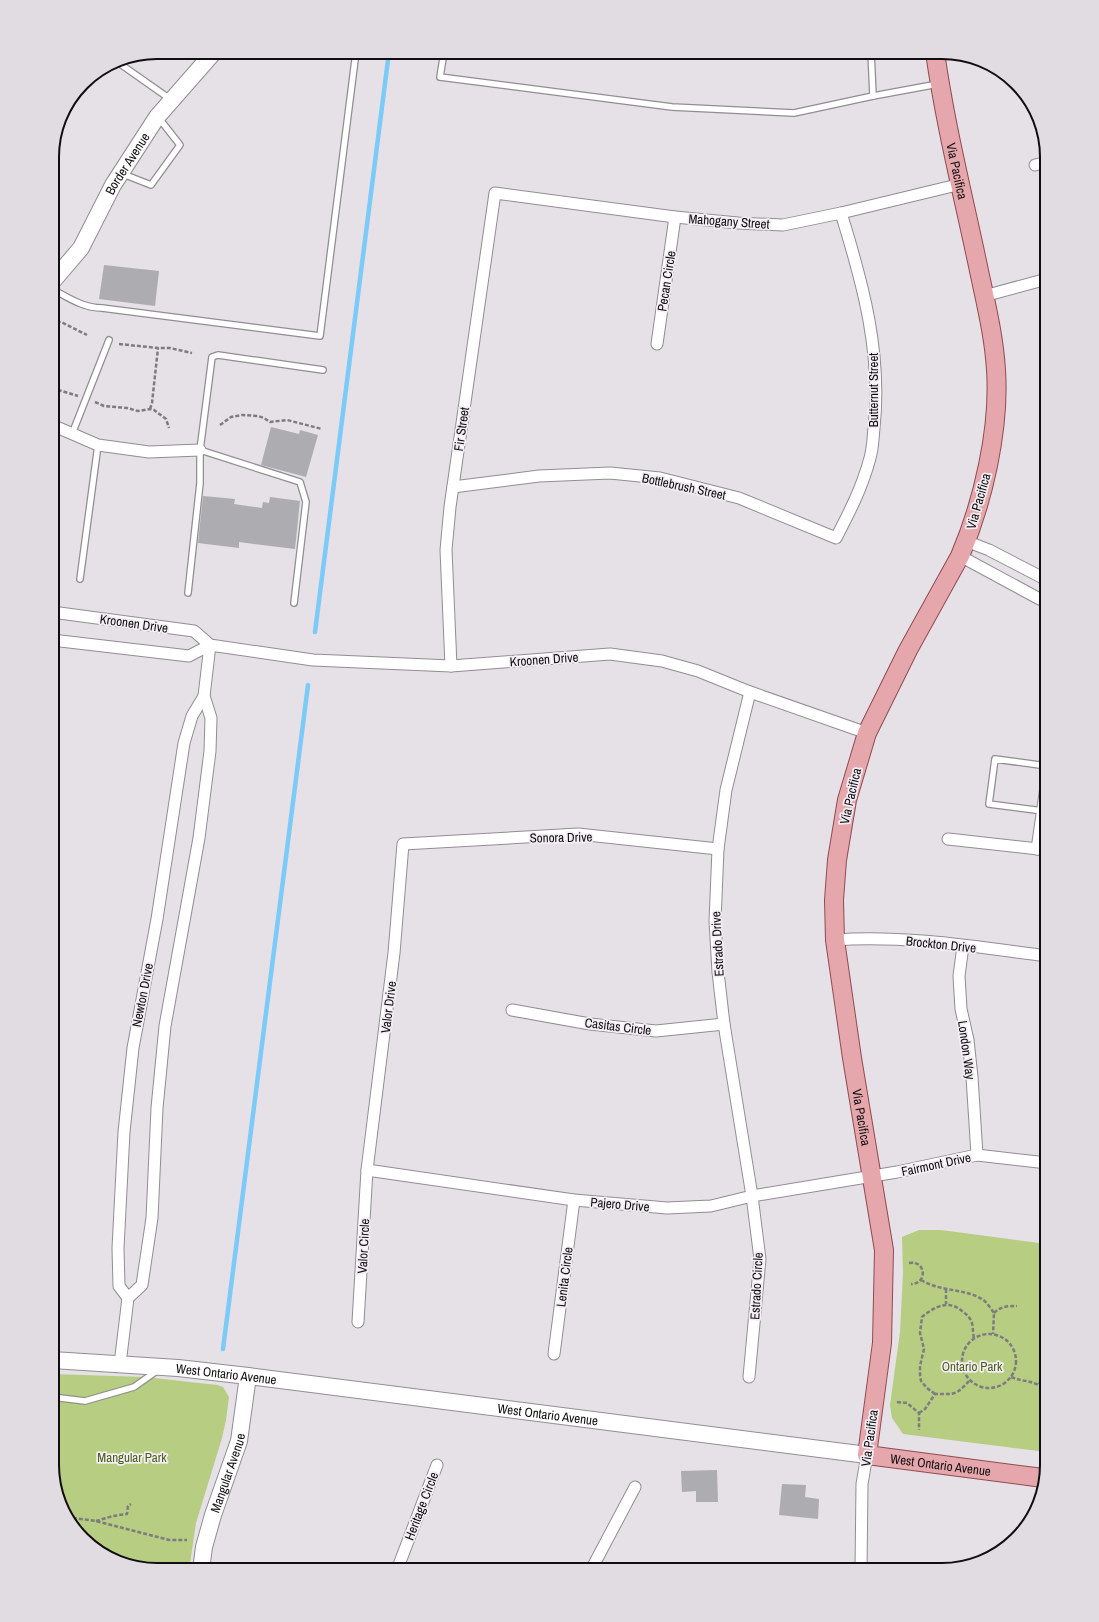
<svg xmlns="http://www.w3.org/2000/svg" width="1099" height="1622" font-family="'Archivo Narrow',sans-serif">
  <rect width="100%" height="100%" fill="#e5e1e6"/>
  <g fill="#b6cd82">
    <path d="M919,1230H941L1047,1244V1452L903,1434L892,1418L890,1405L900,1332L903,1273L902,1237Z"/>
    <path d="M52,1374L145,1377L217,1385L223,1387L229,1397L226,1420L222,1438L196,1523L189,1570H150L99,1552L66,1517L52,1465Z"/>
  </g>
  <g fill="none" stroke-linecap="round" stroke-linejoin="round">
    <g stroke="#7ccaf8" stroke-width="4.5">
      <path d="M315,632L389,52"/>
      <path d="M223,1349L308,685"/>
    </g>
  </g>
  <g fill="#acacb1">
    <path d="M104,265L159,271L155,306L99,299Z"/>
    <path d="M271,427L299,434L300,430L318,435L306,477L261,465Z"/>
    <path d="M203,496L235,499L234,504L262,508L263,502L269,503L270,497L300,501L295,549L239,542V548L198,543Z"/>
    <path d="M717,1470L718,1502H696V1491L682,1492L681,1471Z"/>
    <path d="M782,1484L806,1485L805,1497L819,1499L818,1519L779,1515Z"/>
  </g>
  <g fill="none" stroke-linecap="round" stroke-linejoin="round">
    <g stroke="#918e92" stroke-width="8">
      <g id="lane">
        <path d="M444,52L440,77L672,107L794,113L873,96L938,84"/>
        <path d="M871,52L873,96"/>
        <path d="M116,61L170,99"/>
        <path d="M123,174L151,185L180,145L158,117"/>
        <path d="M52,289C69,298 83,308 102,308L320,336L356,52"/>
        <path d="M72,434L109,340"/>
        <path d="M200,450L300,482L306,502L294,603"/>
        <path d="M80,579L98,445"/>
        <path d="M188,593L200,483V450L212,357L218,355L323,370"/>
        <path d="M1043,811L989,804L995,759L1047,766"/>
        <path d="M52,1397L85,1401L134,1387L158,1370"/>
      </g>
    </g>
    <g stroke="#918e92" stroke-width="13">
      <g id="street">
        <path d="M1035,165L1047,162"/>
        <path d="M984,296L1047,279"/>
        <path d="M657,344L675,217"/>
        <path d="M52,425L98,445L149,452L200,450"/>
        <path d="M453,487L539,476L610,473L660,478L739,498L836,538C850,511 862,488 870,458C873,448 873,437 874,428C882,353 863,284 841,213"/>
        <path d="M966,541L989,550L1047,580"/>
        <path d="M960,556L1047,603"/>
        <path d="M52,612L194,631L210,645L313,660L451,666L610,654L662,661L698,671L750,692L867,733"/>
        <path d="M52,640L189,656L210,645"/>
        <path d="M451,666L446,550L450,507L495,193L675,217L738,223L783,225L841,213L961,184"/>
        <path d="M948,839L1047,850"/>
        <path d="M1037,849L1047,780"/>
        <path d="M835,940C906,935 977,947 1047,956"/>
        <path d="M963,946L959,976L961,1009L968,1040L972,1077L977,1155"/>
        <path d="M512,1010L590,1024L656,1031L724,1024"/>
        <path d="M367,1170L574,1200L667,1208L711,1206L752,1196L897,1172L977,1155L1047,1163"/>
        <path d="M128,1298L119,1286L118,1248L124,1132L133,1048L157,919L184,743L192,716L204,696"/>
        <path d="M358,1322L367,1170L394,953L403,844L578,834L718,849"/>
        <path d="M554,1354L574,1200"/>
        <path d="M120,1364L128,1298L142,1285L152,1218L157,1108L165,1026L199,838L210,751L211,718L204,696L210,645"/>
        <path d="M749,1377L760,1259L752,1196L724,1024L718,972L715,921L718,849L726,790L750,692"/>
        <path d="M397,1570L437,1465"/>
        <path d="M591,1570L635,1487"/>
        <path d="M861,1570L862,1484L867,1455"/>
      </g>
    </g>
    <g stroke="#918e92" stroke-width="18">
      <g id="secondary">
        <path id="s1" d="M52,282L81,248L113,185L157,117L214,52"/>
        <path id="s2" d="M52,1360L178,1368L248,1376L867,1455"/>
        <path id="s3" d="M201,1570L204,1547L213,1515L239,1441L248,1376"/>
      </g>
    </g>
    <g stroke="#8f4b51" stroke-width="20">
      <g id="primary">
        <path id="s4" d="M935,52C945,124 963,195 978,266C985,300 994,335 996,370C1000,429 983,502 960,556L908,650L867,733L847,800L837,860L834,900L835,940L852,1058L884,1250L882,1343L867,1455L1043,1478"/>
      </g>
    </g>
    <g stroke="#7f7c7f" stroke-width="2.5" stroke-dasharray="4 2" stroke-linecap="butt">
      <path d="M52,326L57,322H61L87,335"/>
      <path d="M119,344L158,348H170L192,353"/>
      <path d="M52,388L78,396"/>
      <path d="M95,402L104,406L127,408L138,411L150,409L154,410L166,419L169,428"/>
      <path d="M150,409L152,403L158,348"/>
      <path d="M220,425L231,417L242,415L258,416L264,418L270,422L287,420L322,429"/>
      <path d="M909,1263C926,1260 928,1284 911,1284"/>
      <path d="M921,1280C941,1292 963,1288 982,1299C987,1302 991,1309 994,1313L993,1334"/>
      <path d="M946,1289V1304"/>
      <path d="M994,1313C1001,1306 1008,1306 1017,1306"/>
      <circle cx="989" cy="1361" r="27"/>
      <path d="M1011,1377C1026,1383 1033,1379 1047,1391"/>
      <path d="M1039,1384L1047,1372"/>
      <path d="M935,1394L927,1388L921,1381L920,1374V1366L924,1349L920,1333L922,1317C934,1307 948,1299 962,1311C966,1314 970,1317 972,1323C973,1328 973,1334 974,1339"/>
      <path d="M897,1402L907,1403L919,1413V1430"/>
      <path d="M919,1413L925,1409L935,1394C956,1394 955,1396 970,1380"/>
      <path d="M96,1521L113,1516L127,1514L128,1506L131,1504"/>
      <path d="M71,1523L72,1518L96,1521L169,1540H187"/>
    </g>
    <use href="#lane" stroke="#fff" stroke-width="5.5"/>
    <use href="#street" stroke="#fff" stroke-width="11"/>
    <use href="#secondary" stroke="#fff" stroke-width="16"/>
    <use href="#primary" stroke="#e5a7ac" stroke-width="18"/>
  </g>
  <g text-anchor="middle" stroke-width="3.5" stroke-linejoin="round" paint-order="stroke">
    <g font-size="13" fill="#100e10" stroke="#f2eef3">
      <text dy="5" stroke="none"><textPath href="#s1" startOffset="141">Border Avenue</textPath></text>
      <text dy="5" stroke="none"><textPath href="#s4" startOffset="121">Via Pacifica</textPath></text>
      <text transform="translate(729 221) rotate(4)" y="5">Mahogany Street</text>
      <text transform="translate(666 281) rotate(-81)" y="5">Pecan Circle</text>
      <text transform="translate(873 390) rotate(-90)" y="5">Butternut Street</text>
      <text transform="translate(461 429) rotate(-82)" y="5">Fir Street</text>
      <text transform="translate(684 486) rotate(12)" y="5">Bottlebrush Street</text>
      <text transform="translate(978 501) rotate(-74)" y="5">Via Pacifica</text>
      <text transform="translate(134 623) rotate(8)" y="5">Kroonen Drive</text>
      <text transform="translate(544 659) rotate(-4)" y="5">Kroonen Drive</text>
      <text transform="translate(850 796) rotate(-77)" y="5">Via Pacifica</text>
      <text transform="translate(561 837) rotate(-1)" y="5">Sonora Drive</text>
      <text transform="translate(717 944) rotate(-93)" y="5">Estrado Drive</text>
      <text transform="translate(941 944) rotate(6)" y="5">Brockton Drive</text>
      <text transform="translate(142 995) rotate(-79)" y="5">Newton Drive</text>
      <text transform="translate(388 1007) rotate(-83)" y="5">Valor Drive</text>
      <text transform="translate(618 1026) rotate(7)" y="5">Casitas Circle</text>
      <text transform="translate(967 1050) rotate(82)" y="5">London Way</text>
      <text dy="5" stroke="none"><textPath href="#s4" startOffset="1105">Via Pacifica</textPath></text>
      <text transform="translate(936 1164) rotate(-12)" y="5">Fairmont Drive</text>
      <text transform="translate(620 1204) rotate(5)" y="5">Pajero Drive</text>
      <text transform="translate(363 1246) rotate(-87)" y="5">Valor Circle</text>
      <text transform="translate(564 1277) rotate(-83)" y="5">Lenita Circle</text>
      <text transform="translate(756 1286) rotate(-87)" y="5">Estrado Circle</text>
      <text dy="5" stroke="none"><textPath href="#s2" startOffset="175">West Ontario Avenue</textPath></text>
      <text dy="5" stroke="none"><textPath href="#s2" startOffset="499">West Ontario Avenue</textPath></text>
      <text transform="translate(869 1438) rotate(-82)" y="5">Via Pacifica</text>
      <text dy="5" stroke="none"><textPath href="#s4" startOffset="1520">West Ontario Avenue</textPath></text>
      <text dy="5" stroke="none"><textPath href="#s3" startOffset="101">Mangular Avenue</textPath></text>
      <text transform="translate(421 1506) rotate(-69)" y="5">Heritage Circle</text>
    </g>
    <g font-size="13" fill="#4b5c19" stroke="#f2eef3">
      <text x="972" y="1371">Ontario Park</text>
      <text x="132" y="1462">Mangular Park</text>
    </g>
  </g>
  <path d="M0 0H1099V1622H0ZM157 59H942A98 98 0 0 1 1040 157V1465A98 98 0 0 1 942 1563H157A98 98 0 0 1 59 1465V157A98 98 0 0 1 157 59Z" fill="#e0dce1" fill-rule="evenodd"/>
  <path fill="none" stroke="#100e10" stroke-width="2" d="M157 59H942A98 98 0 0 1 1040 157V1465A98 98 0 0 1 942 1563H157A98 98 0 0 1 59 1465V157A98 98 0 0 1 157 59Z"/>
</svg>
